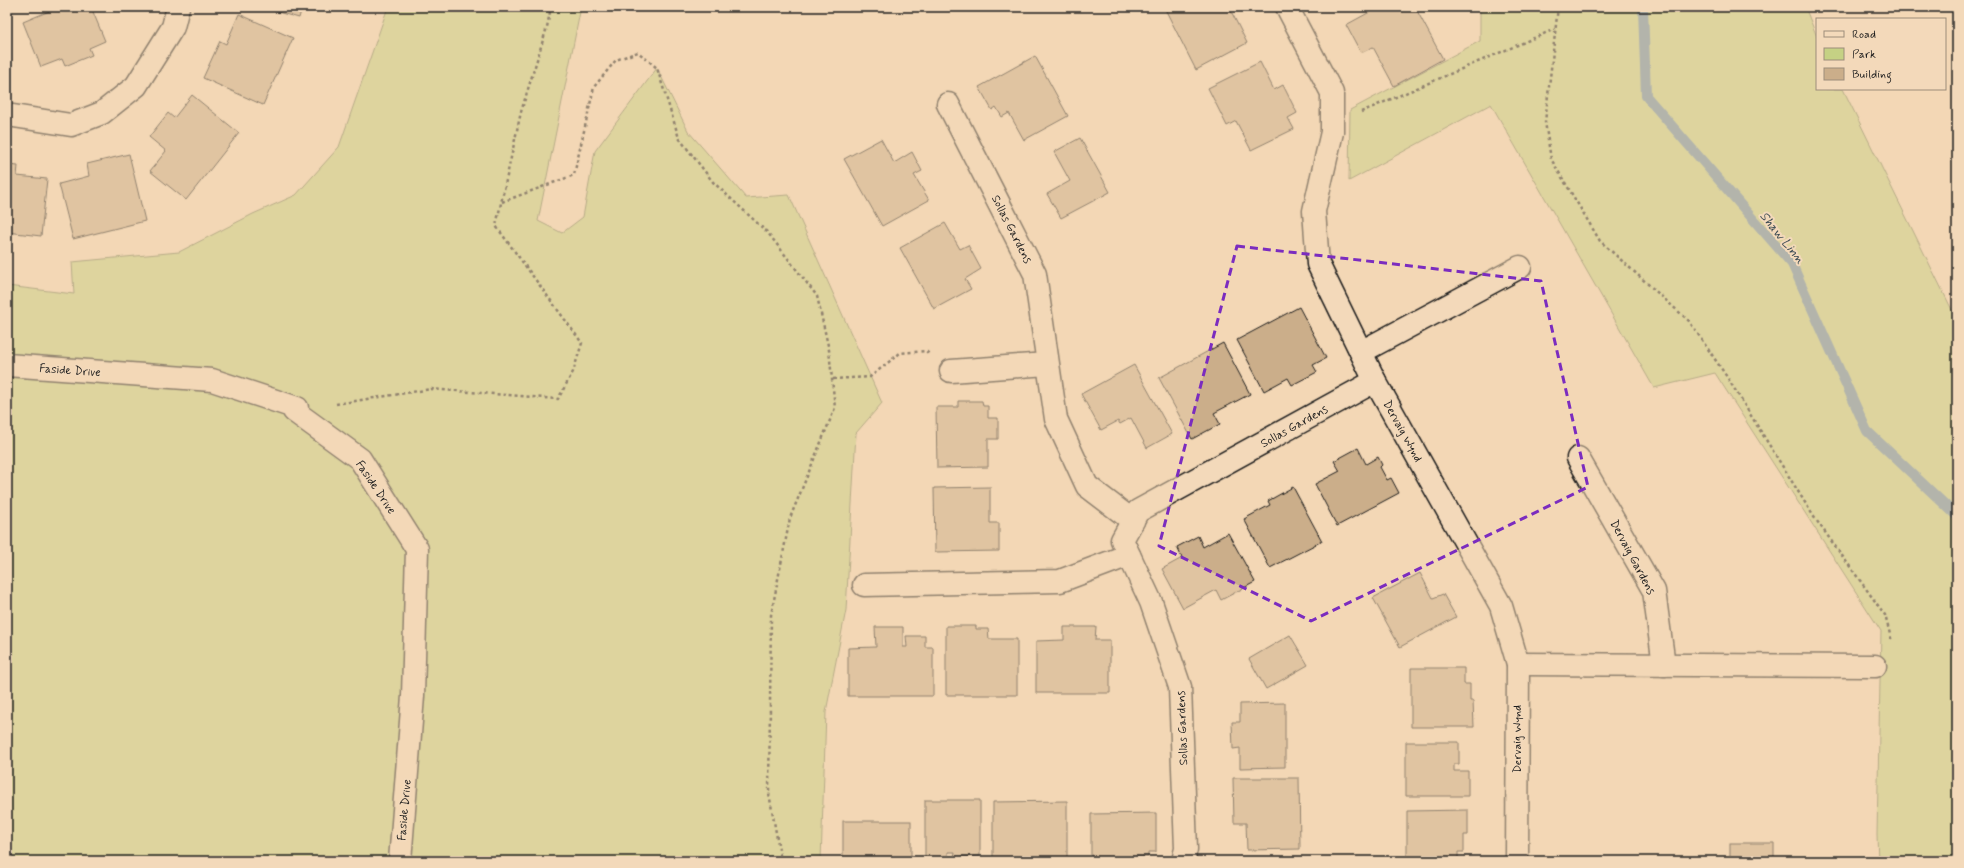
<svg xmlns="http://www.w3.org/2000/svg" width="1964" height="868" font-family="Mynerve,sans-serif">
  <rect width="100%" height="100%" fill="#f3d7b5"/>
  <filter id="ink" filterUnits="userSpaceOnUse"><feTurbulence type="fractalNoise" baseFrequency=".025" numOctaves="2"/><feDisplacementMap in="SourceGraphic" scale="8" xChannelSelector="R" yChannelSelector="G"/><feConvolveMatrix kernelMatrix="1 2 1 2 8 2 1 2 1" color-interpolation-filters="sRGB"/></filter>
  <g filter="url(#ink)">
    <g fill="#c5d184" stroke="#707650">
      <path d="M388,7H581L538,221L562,233L583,217L595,151L657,68L688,131L746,198L789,195L882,403L856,433L846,610L826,712L821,861H7V286L74,294L72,262L179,252L253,214L296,195L339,147Z"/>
      <path d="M1480,7H1805L1817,37V89H1843L1957,320V861H1878L1877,835L1881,631L1715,373L1654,388L1491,104L1349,181L1350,110L1480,41Z"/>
    </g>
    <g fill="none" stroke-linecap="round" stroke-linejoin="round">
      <path stroke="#668aa1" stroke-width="10" d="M1643,7L1646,96L1792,264L1867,431L1957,516"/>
    </g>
    <g fill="#cbae8a" stroke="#1c1c1c">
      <path d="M59,7H91L105,41L89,48L92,55L65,66L62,59L41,67L23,22Z"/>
      <path d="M260,7H302L299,18Z"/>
      <path d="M1164,7H1234L1230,9L1247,43L1196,70Z"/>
      <path d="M1379,7H1415L1443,59L1394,86L1373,47L1361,53L1346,25Z"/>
      <path d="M239,14L293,38L263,105L203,78L220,41L226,44Z"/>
      <path d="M1035,56L1068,116L1024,140L1009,113L1002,117L996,107L992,110L979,87Z"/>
      <path d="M1260,62L1274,90L1283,85L1297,113L1288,118L1294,129L1251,150L1236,121L1227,126L1208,88Z"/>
      <path d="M192,95L239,133L186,200L150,171L166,151L149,137L168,113L174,118Z"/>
      <path d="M1080,138L1110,192L1061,218L1047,194L1070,181L1054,152Z"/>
      <path d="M881,139L894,163L912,152L922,171L914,175L929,200L882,226L844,159Z"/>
      <path d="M129,154L145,221L73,239L59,184L89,176L87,164Z"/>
      <path d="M7,165L18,166L17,176L47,179L41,236L7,232Z"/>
      <path d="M945,223L960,249L968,245L981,269L965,279L971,289L934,309L900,248Z"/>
      <path d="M1299,307L1326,358L1313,365L1317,372L1292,385L1288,378L1264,391L1237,340Z"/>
      <path d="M1223,343L1250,394L1214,413L1220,424L1192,439L1159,378Z"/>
      <path d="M1134,365L1172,434L1147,448L1131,418L1120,424L1118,421L1101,430L1081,394Z"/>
      <path d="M958,401H982L983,406H988V418H998V439H988V467L937,468L936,407H958Z"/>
      <path d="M1358,448L1366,464L1378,457L1382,465L1380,467L1387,480L1391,478L1399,493L1337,526L1315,484L1340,471L1334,461Z"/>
      <path d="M990,487V523H999V551L935,552L934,488Z"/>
      <path d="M1293,487L1322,541L1270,568L1244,519L1270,505L1268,501Z"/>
      <path d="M1228,533L1255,582L1221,600L1216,590L1183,608L1162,569L1182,558L1177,547L1198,536L1203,547Z"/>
      <path d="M1420,573L1433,598L1443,594L1456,617L1400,647L1373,598Z"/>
      <path d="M946,626H976V629H988L989,639H1017V695H946Z"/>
      <path d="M875,627H903V647H907L906,636H925V647H933V696H848V648L876,647Z"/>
      <path d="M1064,627H1096L1095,640H1110V693H1036V641L1064,640Z"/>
      <path d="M1290,635L1308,665L1266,689L1249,659Z"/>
      <path d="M1411,668H1464V684H1470V701H1473L1474,727H1411Z"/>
      <path d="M1285,703V767L1240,768V748L1233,749L1232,722H1240V704Z"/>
      <path d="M1406,742H1459V764H1454V771H1468V796H1406Z"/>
      <path d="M1233,778H1299L1300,849L1247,850L1246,823H1234Z"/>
      <path d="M925,800H980V856L954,857L955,852H948V861H925Z"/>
      <path d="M1067,801V858H1040V861H993V802Z"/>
      <path d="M1468,810V835H1464V852H1458V861H1407V811Z"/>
      <path d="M1156,813V852H1148V857H1137V861H1108V857H1091V814Z"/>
      <rect x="843" y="821" width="68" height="40"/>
      <rect x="1730" y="843" width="44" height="18"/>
    </g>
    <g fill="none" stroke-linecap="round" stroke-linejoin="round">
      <g stroke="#1c1c1c" stroke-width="25">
        <g id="minor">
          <path d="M1287,7L1332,93V132L1314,211L1318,264L1375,381L1501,606L1518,664L1517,861"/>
          <path d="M948,104L1035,274L1056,419L1087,486L1133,521"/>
          <path d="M7,115L71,125L102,113L136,86L173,27L178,7"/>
          <path d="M1361,352L1520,267"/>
          <path d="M7,365L212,380L297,408L294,411L360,459L417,549L413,696L400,861"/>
          <path d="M951,371L1047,364"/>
          <path d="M1578,458L1654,591L1664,665"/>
          <path d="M864,585L1060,581L1129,555"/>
          <path d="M1518,664L1875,666"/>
          <path d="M1183,861L1186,849L1180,687L1151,602L1122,540L1138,511L1375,381"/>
        </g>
      </g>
      <g stroke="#1c1c1c" stroke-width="2.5" stroke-dasharray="3 3" stroke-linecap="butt">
        <path d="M1558,7L1545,122L1551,159L1600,241L1689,321L1727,377L1814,517L1885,615L1892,642"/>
        <path d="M1361,112L1555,29"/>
        <path d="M502,202L574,175L594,87L616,60L638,52L657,68L679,138L713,182L768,233L817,296L829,350L835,408L790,518L771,615L769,793L781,861"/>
        <path d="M833,379L870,377L900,353L926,351L929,354"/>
        <path d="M336,404L431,389L558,399L573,372L582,343L496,226L521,112L547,27L551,7"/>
      </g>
      <use href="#minor" stroke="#f3d9ba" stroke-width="22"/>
    </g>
  </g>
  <path d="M0 0H1964V868H0ZM1237,246L1541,281L1588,487L1311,621L1159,546Z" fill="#f3d7b5" fill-opacity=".55" fill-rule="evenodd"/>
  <path fill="none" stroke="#7b2cbf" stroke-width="3" stroke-dasharray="8 5" stroke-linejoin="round" d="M1237,246L1541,281L1588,487L1311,621L1159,546Z"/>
  <g text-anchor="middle" stroke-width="4" stroke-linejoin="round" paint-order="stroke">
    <g font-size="12" fill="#1c1c1c" stroke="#f3d9ba">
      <text transform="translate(1012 229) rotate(63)" y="4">Sollas Gardens</text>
      <text transform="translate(70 370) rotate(4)" y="4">Faside Drive</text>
      <text transform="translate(1294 426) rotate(-29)" y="4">Sollas Gardens</text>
      <text transform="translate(1403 431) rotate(61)" y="4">Dervaig Wynd</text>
      <text transform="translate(376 487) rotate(56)" y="4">Faside Drive</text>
      <text transform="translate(1633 557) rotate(62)" y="4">Dervaig Gardens</text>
      <text transform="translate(1182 728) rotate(-92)" y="4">Sollas Gardens</text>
      <text transform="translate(1517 739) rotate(-90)" y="4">Dervaig Wynd</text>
      <text transform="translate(404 810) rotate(-85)" y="4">Faside Drive</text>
    </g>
    <g font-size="13" font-style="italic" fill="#3b4a53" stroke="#f3d9ba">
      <text transform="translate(1783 237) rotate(51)" y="5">Shaw Linn</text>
    </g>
  </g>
  <rect width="1964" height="868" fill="none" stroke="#f3d9ba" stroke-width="24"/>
  <rect x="12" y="12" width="1940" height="844" fill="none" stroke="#1c1c1c" stroke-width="1.5" filter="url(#ink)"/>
  <rect x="1816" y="18" width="130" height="72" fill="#f3d9ba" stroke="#9d8d7b"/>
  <rect x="1824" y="31" width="20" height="6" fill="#f3d9ba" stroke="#9d8d7b"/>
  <text x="1852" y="38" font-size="12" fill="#1c1c1c">Road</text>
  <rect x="1824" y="48" width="20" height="12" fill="#c5d184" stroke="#9d8d7b"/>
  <text x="1852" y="58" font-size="12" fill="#1c1c1c">Park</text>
  <rect x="1824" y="68" width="20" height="12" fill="#cbae8a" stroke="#9d8d7b"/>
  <text x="1852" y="78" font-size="12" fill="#1c1c1c">Building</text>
</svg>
